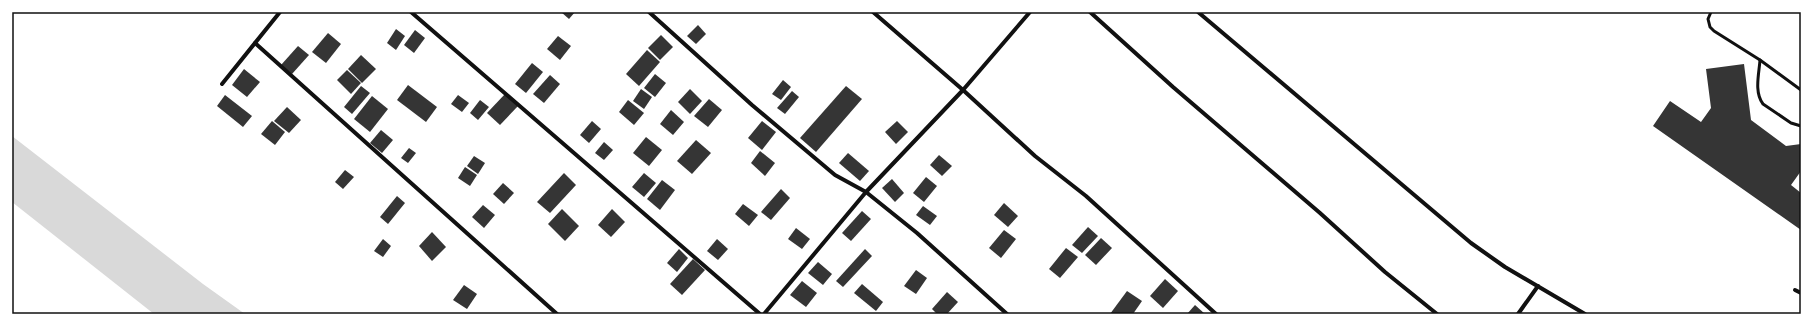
<svg xmlns="http://www.w3.org/2000/svg" width="1813" height="326" font-family="Lato,sans-serif">
  <rect width="100%" height="100%" fill="#fff"/>
  <path fill="#d9d9d9" d="M12,136L203,284L245,314H154L12,202Z"/>
  <g fill="#353535">
    <path d="M561,12H575L569,19Z"/>
    <path d="M698,25L706,34L696,44L687,36Z"/>
    <path d="M396,29L405,36L396,50L387,43Z"/>
    <path d="M415,30L425,38L414,53L404,45Z"/>
    <path d="M328,33L341,44L326,63L312,52Z"/>
    <path d="M661,35L673,47L660,60L648,48Z"/>
    <path d="M558,36L571,46L560,60L547,49Z"/>
    <path d="M298,46L309,55L292,74L281,65Z"/>
    <path d="M647,50L660,62L639,86L626,74Z"/>
    <path d="M361,55L376,69L362,83L348,69Z"/>
    <path d="M532,63L543,72L526,93L515,84Z"/>
    <path d="M1744,64L1751,120L1786,146L1801,144V171L1791,185L1801,193V230L1653,126L1670,101L1701,122L1711,108L1706,69Z"/>
    <path d="M244,69L260,82L247,97L232,85Z"/>
    <path d="M347,70L361,83L351,94L337,80Z"/>
    <path d="M655,74L666,83L655,97L644,88Z"/>
    <path d="M550,75L560,84L544,103L533,94Z"/>
    <path d="M783,80L791,87L781,100L772,94Z"/>
    <path d="M408,85L437,107L426,122L397,100Z"/>
    <path d="M361,86L370,93L352,114L344,107Z"/>
    <path d="M846,86L862,99L816,152L800,138Z"/>
    <path d="M641,89L652,97L644,109L633,101Z"/>
    <path d="M690,89L702,101L690,114L678,102Z"/>
    <path d="M792,91L799,97L785,114L777,108Z"/>
    <path d="M505,94L518,106L500,125L487,113Z"/>
    <path d="M225,95L252,116L243,127L217,106Z"/>
    <path d="M458,95L469,103L462,112L451,104Z"/>
    <path d="M372,96L388,109L370,132L354,119Z"/>
    <path d="M709,99L722,110L708,127L694,116Z"/>
    <path d="M480,100L489,107L478,120L470,113Z"/>
    <path d="M628,100L644,113L634,125L619,112Z"/>
    <path d="M287,107L301,120L289,133L274,121Z"/>
    <path d="M671,110L684,122L673,135L660,124Z"/>
    <path d="M272,121L285,132L275,145L261,134Z"/>
    <path d="M592,121L601,129L589,143L580,135Z"/>
    <path d="M762,121L776,132L762,150L748,138Z"/>
    <path d="M897,121L908,132L896,144L885,132Z"/>
    <path d="M381,130L393,140L382,153L370,143Z"/>
    <path d="M646,137L662,150L649,166L633,153Z"/>
    <path d="M696,140L711,153L692,174L677,161Z"/>
    <path d="M604,142L613,150L604,160L595,153Z"/>
    <path d="M409,148L416,153L408,163L401,158Z"/>
    <path d="M760,151L775,163L765,176L751,163Z"/>
    <path d="M848,153L869,171L860,181L839,163Z"/>
    <path d="M939,155L952,166L942,176L930,165Z"/>
    <path d="M474,156L485,163L478,174L467,166Z"/>
    <path d="M465,167L477,175L470,186L458,178Z"/>
    <path d="M345,170L354,177L343,189L335,182Z"/>
    <path d="M564,173L576,185L550,213L537,202Z"/>
    <path d="M644,173L656,183L644,197L632,187Z"/>
    <path d="M926,177L937,186L924,202L913,193Z"/>
    <path d="M892,179L904,193L895,202L882,188Z"/>
    <path d="M662,180L675,190L660,210L647,199Z"/>
    <path d="M503,183L514,193L504,204L493,194Z"/>
    <path d="M781,189L790,198L771,220L761,212Z"/>
    <path d="M397,196L405,203L388,224L380,217Z"/>
    <path d="M1004,203L1018,216L1008,227L994,215Z"/>
    <path d="M743,204L758,215L749,226L735,214Z"/>
    <path d="M483,205L495,215L484,228L472,217Z"/>
    <path d="M923,206L937,216L930,225L916,215Z"/>
    <path d="M562,209L579,226L565,241L548,224Z"/>
    <path d="M612,209L625,222L611,237L598,225Z"/>
    <path d="M862,211L871,219L851,241L842,233Z"/>
    <path d="M1088,227L1098,236L1082,253L1072,245Z"/>
    <path d="M796,228L810,239L802,249L788,239Z"/>
    <path d="M1004,230L1016,239L1001,258L989,248Z"/>
    <path d="M432,232L446,247L432,261L419,246Z"/>
    <path d="M1101,238L1112,248L1096,265L1085,255Z"/>
    <path d="M383,239L391,246L383,257L374,251Z"/>
    <path d="M717,239L728,249L718,260L707,251Z"/>
    <path d="M1066,248L1078,257L1060,278L1049,269Z"/>
    <path d="M679,249L688,258L677,272L667,263Z"/>
    <path d="M865,249L872,256L843,287L836,281Z"/>
    <path d="M693,259L705,270L682,295L670,284Z"/>
    <path d="M818,262L832,274L823,285L808,273Z"/>
    <path d="M916,270L927,278L916,294L904,286Z"/>
    <path d="M1165,279L1178,291L1163,308L1150,296Z"/>
    <path d="M802,281L817,293L806,307L790,295Z"/>
    <path d="M862,284L883,302L876,311L854,293Z"/>
    <path d="M464,285L477,294L467,309L453,300Z"/>
    <path d="M1127,291L1142,301L1133,314H1110Z"/>
    <path d="M947,292L958,302L947,314H937L932,309Z"/>
    <path d="M1195,305L1205,314H1187Z"/>
  </g>
  <g fill="none" stroke-linecap="round" stroke-linejoin="round">
    <g stroke="#111" stroke-width="3">
      <path d="M1711,12L1708,19L1710,27L1714,31L1760,60L1801,90"/>
      <path d="M1760,60C1759,74 1754,92 1763,104L1791,123L1801,126"/>
    </g>
    <g stroke="#111" stroke-width="4">
      <path d="M411,12L760,314"/>
      <path d="M649,12L752,105L835,175L866,192L917,233L1007,314"/>
      <path d="M873,12L963,90L1035,156L1086,196L1216,314"/>
      <path d="M1090,12L1173,87L1320,213L1385,272L1437,314"/>
      <path d="M1198,12L1471,243L1505,267L1585,314"/>
      <path d="M255,43L557,314"/>
      <path d="M222,84L280,12"/>
      <path d="M1795,290L1801,293"/>
      <path d="M764,314L866,192L963,90L1030,12"/>
      <path d="M1518,314L1538,286"/>
    </g>
  </g>
  <rect width="1813" height="326" fill="none" stroke="#ffffff" stroke-width="26"/>
  <rect x="13" y="13" width="1787" height="300" fill="none" stroke="#111" stroke-width="1.5"/>
</svg>
